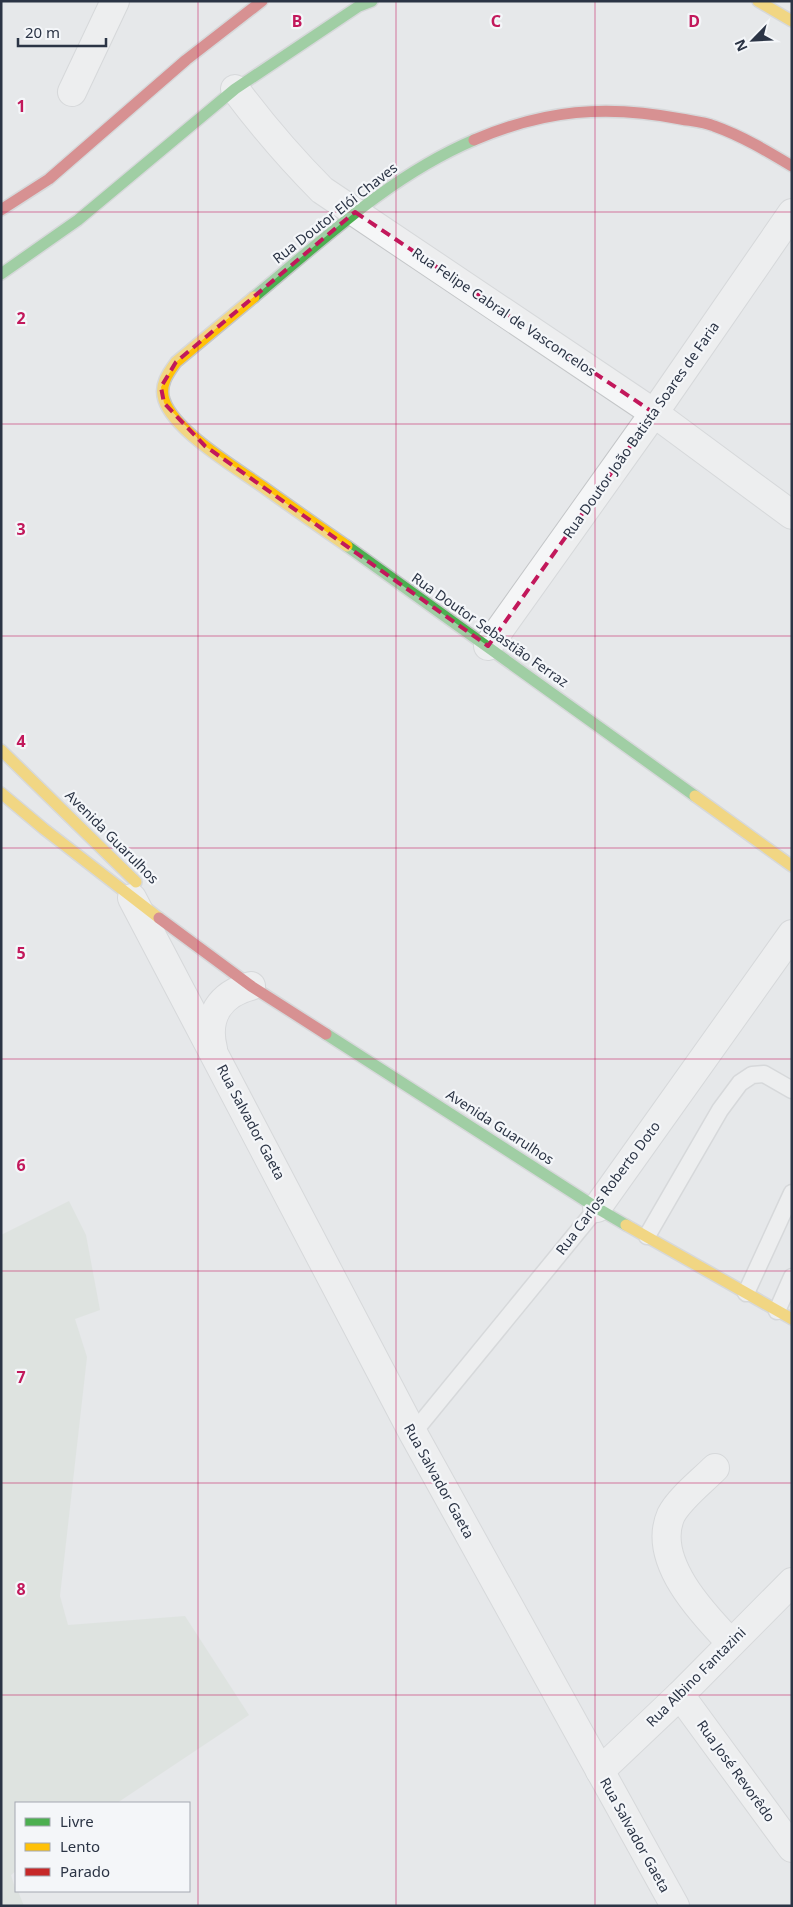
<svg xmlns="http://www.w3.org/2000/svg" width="793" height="1907" font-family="'Noto Sans',sans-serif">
  <rect width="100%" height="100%" fill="#e6e8ea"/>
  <path fill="#d6ded6" d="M69,1201L86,1235L100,1310L75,1319L87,1357L60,1596L68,1625L185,1616L249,1715L117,1803H16V1871L11,1875L16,1891H18L24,1906H1V1235Z"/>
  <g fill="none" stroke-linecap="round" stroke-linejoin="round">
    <g stroke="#c4c6c8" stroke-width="19">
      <g id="lane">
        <path d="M647,1236L720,1110L740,1083L752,1075L764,1074L792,1090"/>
        <path d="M746,1293L792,1193"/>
        <path d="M777,1311L792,1277"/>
        <path d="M413,1433L597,1208"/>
      </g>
    </g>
    <g stroke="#c4c6c8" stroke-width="30">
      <g id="street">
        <path d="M235,89C262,125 290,158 322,190L654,413L792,515"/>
        <path d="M72,92L115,1"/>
        <path d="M488,646L654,413L792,213"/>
        <path d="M132,898L413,1433L675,1906"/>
        <path d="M213,1049C205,1017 220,994 251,986"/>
        <path d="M597,1208L792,934"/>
        <path d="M715,1468C702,1481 679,1499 671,1515C651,1560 703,1614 731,1643"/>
        <path d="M680,1695L792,1848"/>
        <path d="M600,1771L680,1695L792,1582"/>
      </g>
    </g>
    <g stroke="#c4c6c8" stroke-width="14">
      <g id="fast">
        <path d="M1,274L78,220L235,89L359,6L372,1"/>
        <path d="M254,297C324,239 390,176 474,140"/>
        <path d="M347,546L695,796"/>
        <path d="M326,1034L597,1208L626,1225"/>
      </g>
    </g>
    <g stroke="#c4c6c8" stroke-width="14">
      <g id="slow">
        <path d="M758,1L792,21"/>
        <path d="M254,297L176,362C168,373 159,385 164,400C174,431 236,468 263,487C291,507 319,527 347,546"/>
        <path d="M1,750L136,882"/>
        <path d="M1,793L44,829L159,918"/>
        <path d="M695,796L792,866"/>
        <path d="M626,1225L792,1319"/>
      </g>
    </g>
    <g stroke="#c4c6c8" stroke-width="14">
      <g id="jam">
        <path d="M474,140C544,110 606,104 681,119C692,121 704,122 714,126C742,136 767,151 792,166"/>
        <path d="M1,210L49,179L186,60L262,1"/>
        <path d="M159,918L251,986L326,1034"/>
      </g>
    </g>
    <use href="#lane" stroke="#f5f6f7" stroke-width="16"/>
    <use href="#street" stroke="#f5f6f7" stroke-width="28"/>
    <use href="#fast" stroke="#4caf50" stroke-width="11"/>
    <use href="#slow" stroke="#ffc107" stroke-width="11"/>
    <use href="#jam" stroke="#c62828" stroke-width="11"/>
  </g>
  <path d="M0 0H793V1907H0ZM355,212L654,413L488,646L205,446L164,403L161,387L176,362Z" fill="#e6e8ea" fill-opacity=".55" fill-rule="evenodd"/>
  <path fill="none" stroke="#c2185b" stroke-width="4" stroke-dasharray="10 6" stroke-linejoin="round" d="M355,212L654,413L488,646L205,446L164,403L161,387L176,362Z"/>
  <path fill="none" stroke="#c2185b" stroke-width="1" stroke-opacity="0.55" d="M198,1V1906M396,1V1906M595,1V1906M1,212H792M1,424H792M1,636H792M1,848H792M1,1059H792M1,1271H792M1,1483H792M1,1695H792"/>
  <g text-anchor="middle" stroke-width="4.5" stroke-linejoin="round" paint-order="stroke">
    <g font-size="14" fill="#2b3445" stroke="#f4f6f9">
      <text transform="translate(335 213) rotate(-38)" y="5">Rua Doutor Elói Chaves</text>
      <text transform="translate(504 312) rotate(34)" y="5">Rua Felipe Cabral de Vasconcelos</text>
      <text transform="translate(641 430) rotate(-55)" y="5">Rua Doutor João Batista Soares de Faria</text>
      <text transform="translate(490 630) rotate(35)" y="5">Rua Doutor Sebastião Ferraz</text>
      <text transform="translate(112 837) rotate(45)" y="5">Avenida Guarulhos</text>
      <text transform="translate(251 1122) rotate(62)" y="5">Rua Salvador Gaeta</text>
      <text transform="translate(500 1127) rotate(33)" y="5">Avenida Guarulhos</text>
      <text transform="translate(608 1188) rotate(-53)" y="5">Rua Carlos Roberto Doto</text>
      <text transform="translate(439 1481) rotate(61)" y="5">Rua Salvador Gaeta</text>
      <text transform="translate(696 1677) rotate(-45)" y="5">Rua Albino Fantazini</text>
      <text transform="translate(736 1771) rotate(54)" y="5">Rua José Revorêdo</text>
      <text transform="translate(635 1835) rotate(61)" y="5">Rua Salvador Gaeta</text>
    </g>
  </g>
  <g font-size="16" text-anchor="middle" font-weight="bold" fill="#c2185b" stroke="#f4f6f9" stroke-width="4.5" stroke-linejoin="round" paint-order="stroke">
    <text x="297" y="27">B</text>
    <text x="496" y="27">C</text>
    <text x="694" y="27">D</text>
    <text x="21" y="112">1</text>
    <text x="21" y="324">2</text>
    <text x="21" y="535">3</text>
    <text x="21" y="747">4</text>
    <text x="21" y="959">5</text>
    <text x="21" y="1171">6</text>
    <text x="21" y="1383">7</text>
    <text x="21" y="1595">8</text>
  </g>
  <rect width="793" height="1907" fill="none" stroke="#2b3445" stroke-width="5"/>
  <rect x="15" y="1802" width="175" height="90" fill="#f4f6f9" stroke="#a4a8b1"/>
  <rect x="25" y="1818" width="25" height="8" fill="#4caf50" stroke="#a4a8b1"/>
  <text x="60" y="1827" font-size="15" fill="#2b3445">Livre</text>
  <rect x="25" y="1843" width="25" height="8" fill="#ffc107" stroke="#a4a8b1"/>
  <text x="60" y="1852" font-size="15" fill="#2b3445">Lento</text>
  <rect x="25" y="1868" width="25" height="8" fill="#c62828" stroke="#a4a8b1"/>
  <text x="60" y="1877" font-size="15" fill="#2b3445">Parado</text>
  <g transform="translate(753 40) rotate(246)" stroke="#f4f6f9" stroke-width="4" paint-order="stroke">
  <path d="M0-4L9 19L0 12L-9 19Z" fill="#2b3445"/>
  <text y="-8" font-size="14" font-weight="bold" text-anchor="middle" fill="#2b3445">N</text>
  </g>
  <path d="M18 38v8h88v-8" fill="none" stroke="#2b3445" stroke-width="2.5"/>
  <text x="25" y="38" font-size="15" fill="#2b3445" stroke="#f4f6f9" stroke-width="4" paint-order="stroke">20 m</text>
</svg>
